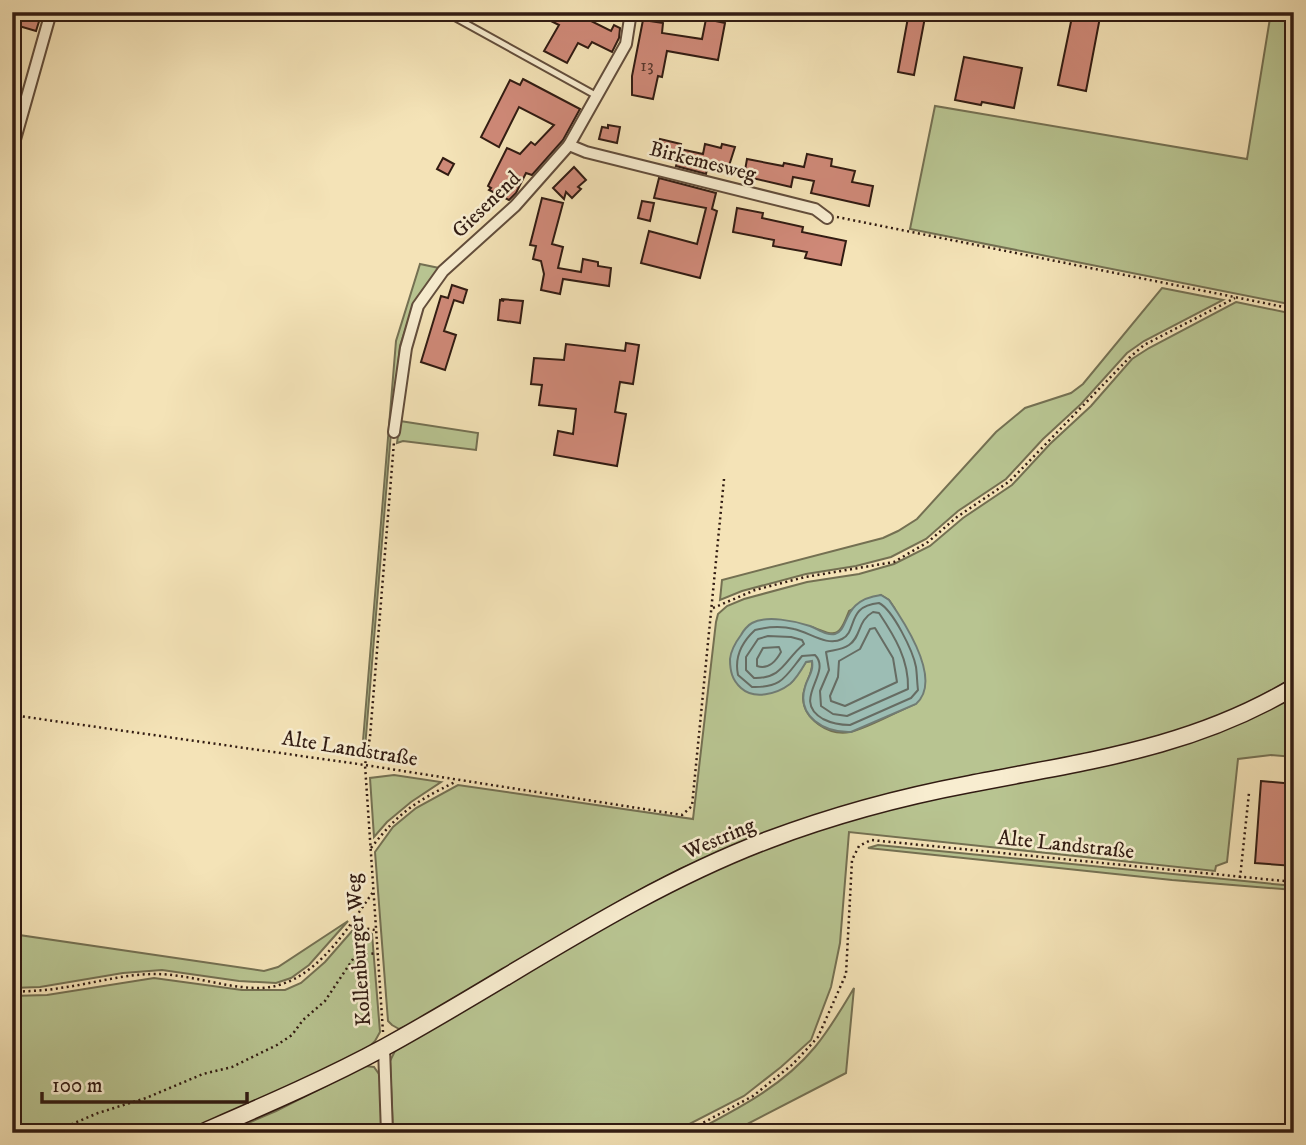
<svg xmlns="http://www.w3.org/2000/svg" width="1306" height="1145" font-family="'IM FELL DW Pica',serif">
  <rect width="100%" height="100%" fill="#f4e3b7"/>
  <filter id="stains"><feTurbulence type="fractalNoise" baseFrequency=".00286" numOctaves="4"/><feColorMatrix values="0 0 0 0 .2 0 0 0 0 .09 0 0 0 0 .02 0 0 0 .5 -.17"/></filter>
  <radialGradient id="worn" r=".72"><stop offset=".6" stop-color="#630" stop-opacity="0"/><stop offset="1" stop-color="#630" stop-opacity=".3"/></radialGradient>
  <g fill="#b8c491" stroke="#747052" stroke-width="2" fill-rule="evenodd">
    <path d="M1271,12H1294V305L910,229L935,106L1247,159Z"/>
    <path d="M420,264L439,268L414,303L400,346L391,432L365,748L362,753L396,341Z"/>
    <path d="M1162,288L1223,300L1144,341L1127,353L1081,404L1043,439L1006,479L958,511L926,539L891,557L856,566L806,574L742,591L720,600L722,580L883,538L898,531L917,519L996,432L1025,408L1071,393L1083,384Z"/>
    <path d="M1236,302L1294,314V678L1238,708L1163,737L741,843L680,869L626,897L413,1023L399,1029L392,1025L388,1021L375,852L393,827L416,808L458,785L693,819L716,622L718,614L727,606L744,599L807,582L859,574L894,564L930,546L963,518L1012,485L1050,444L1091,406L1132,359L1149,348ZM881,595L889,600L895,609L915,704C898,711 866,729 850,732C828,736 804,719 803,698C803,684 814,674 812,661L806,662L791,683L812,627C838,638 839,636 849,611Z"/>
    <path d="M400,421L478,433L476,450L403,441L397,443Z"/>
    <path d="M1294,694V757L1271,755L1238,759L1227,862L1216,866L1215,871L849,832L840,943L831,987L811,1040L781,1067L744,1096L672,1133H393L390,1061L395,1051C531,969 668,874 822,828C873,813 924,799 976,790C1088,769 1194,754 1294,694Z"/>
    <path d="M394,775L441,782L411,802L387,822L374,837L370,778Z"/>
    <path d="M878,845L1294,886V890L1172,880L868,848Z"/>
    <path d="M348,921L309,965L291,978L276,983L239,981L162,970L123,973L40,987L12,988V934L264,971L278,967Z"/>
    <path d="M361,930L372,934L380,1032L375,1041L368,1048L299,1084L186,1133H12V996L47,995L154,978L242,990H285L301,983L325,962L352,931Z"/>
    <path d="M854,988L846,1073L730,1133H692C737,1109 782,1087 815,1047C830,1029 842,1008 854,988Z"/>
    <path d="M365,1066L374,1067L381,1077L383,1133H225L276,1111Z"/>
  </g>
  <path fill="#9cbdb4" stroke="#717c73" stroke-width="2" d="M881,595L889,600C905,623 943,680 916,704L851,732C825,733 796,717 805,687C807,678 814,672 812,661L806,662C802,669 797,678 790,684C777,694 754,700 741,688C732,680 730,671 730,659C731,650 735,643 741,635C743,631 748,625 752,623C767,615 795,621 810,626C818,629 827,636 835,634C850,630 841,600 881,595Z"/>
  <g fill="none" stroke-linecap="round" stroke-linejoin="round">
    <g stroke="#666c63" stroke-width="2">
      <path d="M879,603C893,610 913,651 916,667C917,674 917,682 918,690L911,698L850,725C840,725 831,723 823,719C790,700 833,673 815,655L802,656C785,677 782,688 752,687L738,675C734,656 742,642 755,630C767,627 782,626 794,629C809,632 827,647 842,639C858,631 846,606 879,603Z"/>
      <path d="M873,612L879,613C895,637 909,660 908,689L847,716L833,714L821,706L820,691L829,670L826,652C833,650 842,650 849,645C862,636 857,621 873,612Z"/>
      <path d="M875,628L893,658L897,682L845,706L831,701L830,696L838,677L839,661L860,649L870,629Z"/>
      <path d="M768,636L791,637L802,640L804,644C785,659 783,679 754,678L746,670V657L758,639Z"/>
      <path d="M779,647L781,652C776,661 769,670 757,666V659L763,648Z"/>
    </g>
  </g>
  <g fill="#cf8978" stroke="#311b12" stroke-width="2">
    <path d="M12,12H42L36,31L12,24Z"/>
    <path d="M533,12H573L611,31L614,25L620,28L619,38L612,52L592,42L588,48L578,43L567,63L544,51L559,25Z"/>
    <path d="M909,12H926L914,75L898,72Z"/>
    <path d="M1073,12H1101L1086,91L1058,85Z"/>
    <path d="M706,19L725,23L718,60L667,51L662,77L658,76L653,99L632,95V76L643,20L663,23L662,33L702,39Z"/>
    <path d="M964,57L1022,68L1014,108L982,102L981,105L955,100Z"/>
    <path d="M523,79L580,109L563,140L532,175L526,173L516,193L509,200L489,190L491,188L488,186L507,148L520,154L531,142L535,145L554,125L519,107L499,147L481,137L510,80L520,85Z"/>
    <path d="M608,125L620,127L617,143L599,139L602,127L608,128Z"/>
    <path d="M660,139L681,144L680,149L703,154L705,144L721,148L722,144L735,147L727,172L707,169L706,174L676,166L678,160L656,154Z"/>
    <path d="M807,154L832,159L831,166L855,171L852,182L873,186L869,206L811,193L814,181L793,177L791,187L744,176L747,159L783,166L784,163L804,167Z"/>
    <path d="M443,158L454,164L448,175L437,169Z"/>
    <path d="M574,167L586,180L578,187L581,189L572,198L566,192L564,199L553,188Z"/>
    <path d="M659,178L716,193L712,209L717,211L700,278L641,263L649,231L697,244L706,208L654,198Z"/>
    <path d="M542,198L563,203L552,244L563,247L558,268L581,272L583,259L598,262V266L611,268L609,286L563,279L560,294L541,290L544,274L541,261L533,259L536,246L530,245Z"/>
    <path d="M642,201L654,203L650,221L638,218Z"/>
    <path d="M737,208L763,213L762,218L803,227L802,232L846,241L841,265L805,258L807,252L773,246L774,240L733,232Z"/>
    <path d="M452,285L467,290L463,303L454,300L444,331L456,335L445,370L421,362L441,296L448,298Z"/>
    <path d="M501,299L523,301L520,323L498,320L500,300L504,301Z"/>
    <path d="M626,343L639,345L633,384L620,382L615,412L626,414L617,466L554,455L558,431L573,434L576,409L539,405L542,385L531,384L534,358L564,360L566,344L625,351Z"/>
    <path d="M1261,781L1294,784V866L1255,863Z"/>
  </g>
  <g fill="none" stroke-linecap="round" stroke-linejoin="round">
    <g stroke="#624d3b" stroke-width="9">
      <path id="service" d="M445,12L597,96"/>
    </g>
    <g stroke="#624d3b" stroke-width="14">
      <g id="minor">
        <path d="M569,145L586,152L815,209L827,218"/>
        <path d="M12,150L51,12"/>
        <path d="M394,432L406,348L418,306L443,271L515,206L569,145L626,44L631,12"/>
        <path d="M384,1048L387,1133"/>
      </g>
    </g>
    <g stroke="#311b12" stroke-width="19">
      <path id="secondary" d="M201,1133C263,1106 326,1079 385,1047C513,977 631,892 768,840C834,815 901,797 970,784C1086,761 1190,749 1294,687"/>
    </g>
    <g stroke="#311b12" stroke-width="2.5" stroke-dasharray="2 3.5" stroke-linecap="butt">
      <path d="M837,217L1294,309"/>
      <path d="M713,608L755,590L805,577L894,562L928,542L957,517L1010,481L1129,358L1144,345L1235,298"/>
      <path d="M12,715L365,765L682,815L692,806L724,479"/>
      <path d="M371,848C399,812 415,802 455,782"/>
      <path d="M1240,878L1249,793"/>
      <path d="M351,926L375,930"/>
      <path d="M12,992C28,991 44,991 60,988C91,984 123,974 155,974C188,974 222,987 255,988C311,990 345,932 373,892"/>
      <path d="M383,1032L365,765L370,737L394,442"/>
      <path d="M51,1133L98,1113L146,1098L203,1074L232,1067L277,1045L292,1035L303,1020L325,1001L355,956L377,953"/>
      <path d="M684,1133L753,1096L793,1064L818,1037L846,974L852,860L859,846L871,840L1294,882"/>
    </g>
    <use href="#service" stroke="#f8edd0" stroke-width="5"/>
    <use href="#minor" stroke="#f8edd0" stroke-width="10"/>
    <use href="#secondary" stroke="#f8edd0" stroke-width="16"/>
  </g>
  <g text-anchor="middle" stroke-width="5" stroke-linejoin="round" paint-order="stroke">
    <g font-size="18" fill="#58362c">
      <text x="647" y="71">13</text>
    </g>
    <g font-size="21" fill="#311b12" stroke="#f8edd0">
      <text transform="translate(703 161) rotate(14)" y="7">Birkemesweg</text>
      <text transform="translate(486 204) rotate(-44)" y="7">Giesenend</text>
      <text transform="translate(350 748) rotate(9)" y="7">Alte Landstraße</text>
      <text transform="translate(719 838) rotate(-23)" y="7">Westring</text>
      <text transform="translate(1066 844) rotate(6)" y="7">Alte Landstraße</text>
      <text transform="translate(358 950) rotate(-94)" y="7">Kollenburger Weg</text>
    </g>
  </g>
  <rect width="1306" height="1145" fill="none" stroke="#f4e3b7" stroke-width="42"/>
  <rect x="14" y="14" width="1278" height="1117" fill="none" stroke="#311b12" stroke-width="3.5"/>
  <rect x="21" y="21" width="1264" height="1103" fill="none" stroke="#311b12" stroke-width="2"/>
  <path d="M42 1092v10h205v-10" fill="none" stroke="#311b12" stroke-width="3.5"/>
  <text x="52" y="1092" font-size="21" fill="#311b12" stroke="#f8edd0" stroke-width="5" paint-order="stroke">100 m</text>
  <rect width="100%" height="100%" filter="url(#stains)"/>
  <rect width="100%" height="100%" fill="url(#worn)"/>
</svg>
